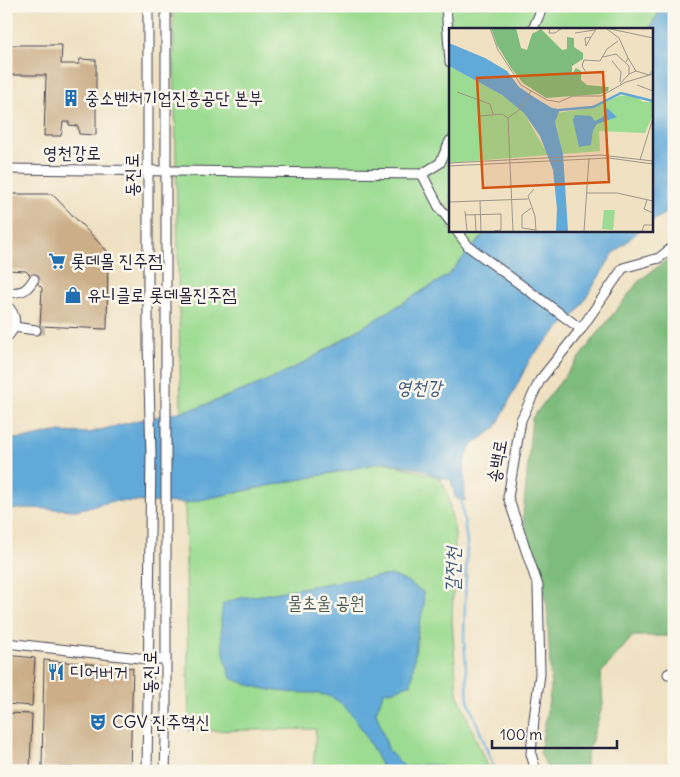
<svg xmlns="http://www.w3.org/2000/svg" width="680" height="777" font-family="Delius,'Poor Story',sans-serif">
  <rect width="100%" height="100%" fill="#fbf7ec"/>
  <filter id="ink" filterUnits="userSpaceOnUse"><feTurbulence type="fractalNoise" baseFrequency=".02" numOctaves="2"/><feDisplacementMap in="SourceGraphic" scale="10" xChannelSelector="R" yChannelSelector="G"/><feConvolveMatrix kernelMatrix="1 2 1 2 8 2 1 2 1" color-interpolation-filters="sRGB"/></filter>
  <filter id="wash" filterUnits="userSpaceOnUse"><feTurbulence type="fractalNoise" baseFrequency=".0096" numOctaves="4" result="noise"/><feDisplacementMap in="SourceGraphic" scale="20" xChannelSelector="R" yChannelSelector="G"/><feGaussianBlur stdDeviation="1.12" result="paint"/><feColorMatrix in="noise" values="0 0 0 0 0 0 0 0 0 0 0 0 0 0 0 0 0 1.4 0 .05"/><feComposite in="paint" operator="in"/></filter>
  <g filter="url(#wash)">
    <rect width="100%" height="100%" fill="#efe1c2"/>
    <g fill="#9cdc92" stroke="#5f7f66">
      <path d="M173,6H663L649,29H450V230H488L447,276L302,364L257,385L197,408L181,411Z"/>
      <path d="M385,462L439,477L447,491L455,533L452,621L457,693L489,771H313L316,729L189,731L185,503Z"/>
    </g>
    <path fill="#7dbc7c" stroke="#506f5c" d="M674,254V636H633L601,673L603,704L586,759V771H549L540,752L551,688L547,605L523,517L532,418L638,282Z"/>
    <g fill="#61a9d8" stroke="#42668a">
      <path d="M663,6H674V208L651,222V29H649Z"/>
      <path d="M488,230H640L613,254L576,314L558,329L530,359L496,427L470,447L464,464L465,501L455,498L451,480L439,477L421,469L385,462L185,503L114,501L76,510L29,508L6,510V439L28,438L55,432L89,433L131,422L197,408L257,385L302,364L447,276Z"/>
      <path d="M392,575L408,582L423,592L424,605L418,631L411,684L395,690L384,692L376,712L389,751L405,767C419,766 438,761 449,771H384C372,748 361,723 343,705C327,690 307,694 288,692C269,691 249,686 231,678C223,656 218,627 223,604C239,596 252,597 268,594C309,586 350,579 392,575Z"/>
    </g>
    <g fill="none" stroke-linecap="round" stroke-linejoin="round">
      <path stroke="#61a9d8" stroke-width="2.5" d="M461,498L467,542L464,637L468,700L495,771"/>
    </g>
    <g id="blocks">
      <g fill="#ccaf89">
        <path d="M6,45H62L61,64H79L80,59L96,60V135L79,134L78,126L69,125V122H63L61,136H44L46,75H6Z"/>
        <path d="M6,194H52L108,252L107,329L40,326L42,288L26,271L6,270Z"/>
        <path d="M6,655L35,658L32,706L6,704Z"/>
        <path d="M44,660L133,668L130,769L42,767Z"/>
        <path d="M6,713L32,714L30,768L6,766Z"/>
      </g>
    </g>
  </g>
  <g filter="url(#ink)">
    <use href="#blocks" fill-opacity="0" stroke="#413f4f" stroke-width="1"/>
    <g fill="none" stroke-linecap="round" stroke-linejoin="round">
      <path stroke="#c6bba7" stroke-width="9" stroke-dasharray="9 4.5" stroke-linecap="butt" d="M36,330H48"/>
      <g stroke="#413f4f" stroke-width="11">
        <g id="minor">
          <path d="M446,6L450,62"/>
          <path d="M533,29L543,6"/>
          <path d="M6,169L422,174L440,163L450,141"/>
          <path d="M422,174L439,207L450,221"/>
          <path d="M456,230L468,246L581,329"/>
          <path d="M6,293C22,292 25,293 34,279"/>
          <path d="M6,305C18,315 17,328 6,338"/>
          <path d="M14,327L36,330"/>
          <path d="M6,643L148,659H166"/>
          <path d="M668,674L674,671"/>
          <path d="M147,771L151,455L148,344V6"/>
          <path d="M165,771L166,738V6"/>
          <path d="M536,771L531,754L534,719L540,674L538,586L508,497L521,420L540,380L581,329L623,268L659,258L674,246"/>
        </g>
      </g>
      <use href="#minor" stroke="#fff" stroke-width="9"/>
    </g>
  </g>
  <defs>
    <g id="building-bare" transform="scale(1.35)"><path d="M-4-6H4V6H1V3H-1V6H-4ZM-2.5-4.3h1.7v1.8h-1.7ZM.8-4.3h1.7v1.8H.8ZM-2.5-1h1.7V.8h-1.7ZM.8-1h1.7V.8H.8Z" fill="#1f6fb2" stroke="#fbf7ec" stroke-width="2.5" paint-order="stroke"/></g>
    <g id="supermarket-bare" transform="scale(1.35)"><path d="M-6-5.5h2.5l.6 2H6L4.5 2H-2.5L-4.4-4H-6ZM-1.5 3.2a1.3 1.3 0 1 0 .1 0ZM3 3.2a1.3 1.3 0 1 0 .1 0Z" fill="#1f6fb2" stroke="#fbf7ec" stroke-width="2.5" paint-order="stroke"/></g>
    <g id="shop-bare" transform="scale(1.35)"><path d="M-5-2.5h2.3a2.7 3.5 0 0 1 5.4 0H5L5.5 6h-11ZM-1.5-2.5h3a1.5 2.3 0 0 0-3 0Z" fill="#1f6fb2" stroke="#fbf7ec" stroke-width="2.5" paint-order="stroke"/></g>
    <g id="restaurant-bare" transform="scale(1.35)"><path d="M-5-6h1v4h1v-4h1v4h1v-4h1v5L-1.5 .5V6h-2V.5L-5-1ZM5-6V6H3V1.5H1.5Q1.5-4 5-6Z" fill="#1f6fb2" stroke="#fbf7ec" stroke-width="2.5" paint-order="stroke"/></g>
    <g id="theatre-bare" transform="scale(1.35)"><path d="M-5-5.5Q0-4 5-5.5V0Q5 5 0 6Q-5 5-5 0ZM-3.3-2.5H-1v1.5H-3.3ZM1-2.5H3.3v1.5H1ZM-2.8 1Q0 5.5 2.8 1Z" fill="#1f6fb2" stroke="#fbf7ec" stroke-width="2.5" paint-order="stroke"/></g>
  </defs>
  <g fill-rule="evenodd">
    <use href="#building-bare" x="71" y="98"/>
    <use href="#supermarket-bare" x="57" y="261"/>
    <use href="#shop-bare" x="73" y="295"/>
    <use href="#restaurant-bare" x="56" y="672"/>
    <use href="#theatre-bare" x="98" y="722"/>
  </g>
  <g text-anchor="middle" stroke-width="5" stroke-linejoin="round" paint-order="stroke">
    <g font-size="18" fill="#22223b" stroke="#fbf7ec" text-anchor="start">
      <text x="85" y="104">중소벤처기업진흥공단 본부</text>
      <text x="71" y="267">롯데몰 진주점</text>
      <text x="87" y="301">유니클로 롯데몰진주점</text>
      <text x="70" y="678">디어버거</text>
      <text x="112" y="728">CGV 진주혁신</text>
    </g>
    <g font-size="18" fill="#22223b" stroke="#fbf7ec">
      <text x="72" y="159">영천강로</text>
      <text transform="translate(132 175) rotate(-90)" y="6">동진로</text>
      <text transform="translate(497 461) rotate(-80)" y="6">송백로</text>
      <text transform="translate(150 672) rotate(-90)" y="6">동진로</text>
    </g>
    <g font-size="18" fill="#475a55" stroke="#fbf7ec">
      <text x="326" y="609">물초울 공원</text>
    </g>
    <g font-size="19" font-style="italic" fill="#3b587a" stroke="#fbf7ec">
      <text x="419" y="394">영천강</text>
      <text transform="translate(452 570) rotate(-89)" y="7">갈전천</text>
    </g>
  </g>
  <g transform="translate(449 28)">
    <rect width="204" height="204" fill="#efe1c2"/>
    <path d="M0,38L53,67L75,85L99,127L0,135ZM184,67L194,74H204V87L196,105L150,103L151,123L114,126L106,94L108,85L142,80L170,68ZM155,182H166L164,202L153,201Z" fill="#9cdc92"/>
    <path d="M42,0H67L72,20L78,22L83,6L92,1L113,22L118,21V9L125,10V19L134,25V31L123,38V46L127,40L132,43V52L138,57L160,59L159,63L151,66L97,70L74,55L62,40L48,17Z" fill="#7dbc7c"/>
    <path d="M0,15L36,30L58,43L70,59L88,71L103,80L111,81L106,94L114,126L119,203H107L108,181L104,142L91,108L75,85L53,67L0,38ZM158,80L168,89L148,96L144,102L142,117L130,119L124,92L126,87L142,88L146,93L154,89Z" fill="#61a9d8"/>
    <path fill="none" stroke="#61a9d8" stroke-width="2.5" d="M110,82L144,79L172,65L204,73"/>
    <path fill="none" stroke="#9d958c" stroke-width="1" d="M41,0L49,22L72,57L98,72L110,74L124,68H152L177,54L204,46M101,0L100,5H106L113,0M157,0L204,10M158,1L170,10L179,30L177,34M126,5L146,2M142,9L137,18L136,10L142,9L148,0M154,29L167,26L180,38V46L171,56M179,30L187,43M163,33L172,44L171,54M138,46L133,38L135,32L151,33L158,21L169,13M180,46L187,43L200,47L204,42M188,57L204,63M8,64L41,76L44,86M31,88L53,86L59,90L64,203M59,90L70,82L82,63M191,132L204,90M0,135L152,127L204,133M0,138L160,130L204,136M85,161L79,168L86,188L87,203M138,165H168L204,173M198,172L195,181L204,185M31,173L32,203M0,174L79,171M82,180L73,187V200L87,202M16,183L18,203M26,186L27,203M16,187L52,186V202L45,203M135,203L140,130M193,203L195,197H204"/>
    <path fill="#d45411" fill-opacity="0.15" stroke="#d45411" stroke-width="2.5" d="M154,44L160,154L34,160L28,50Z"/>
    <rect width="204" height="204" fill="none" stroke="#22223b" stroke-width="2.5"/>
  </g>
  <rect width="680" height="777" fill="none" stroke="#fbf7ec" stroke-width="25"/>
  <path d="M492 740v8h125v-8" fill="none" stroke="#22223b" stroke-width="2.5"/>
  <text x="500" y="740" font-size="15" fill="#22223b" stroke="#fbf7ec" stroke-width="4" paint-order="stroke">100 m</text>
</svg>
